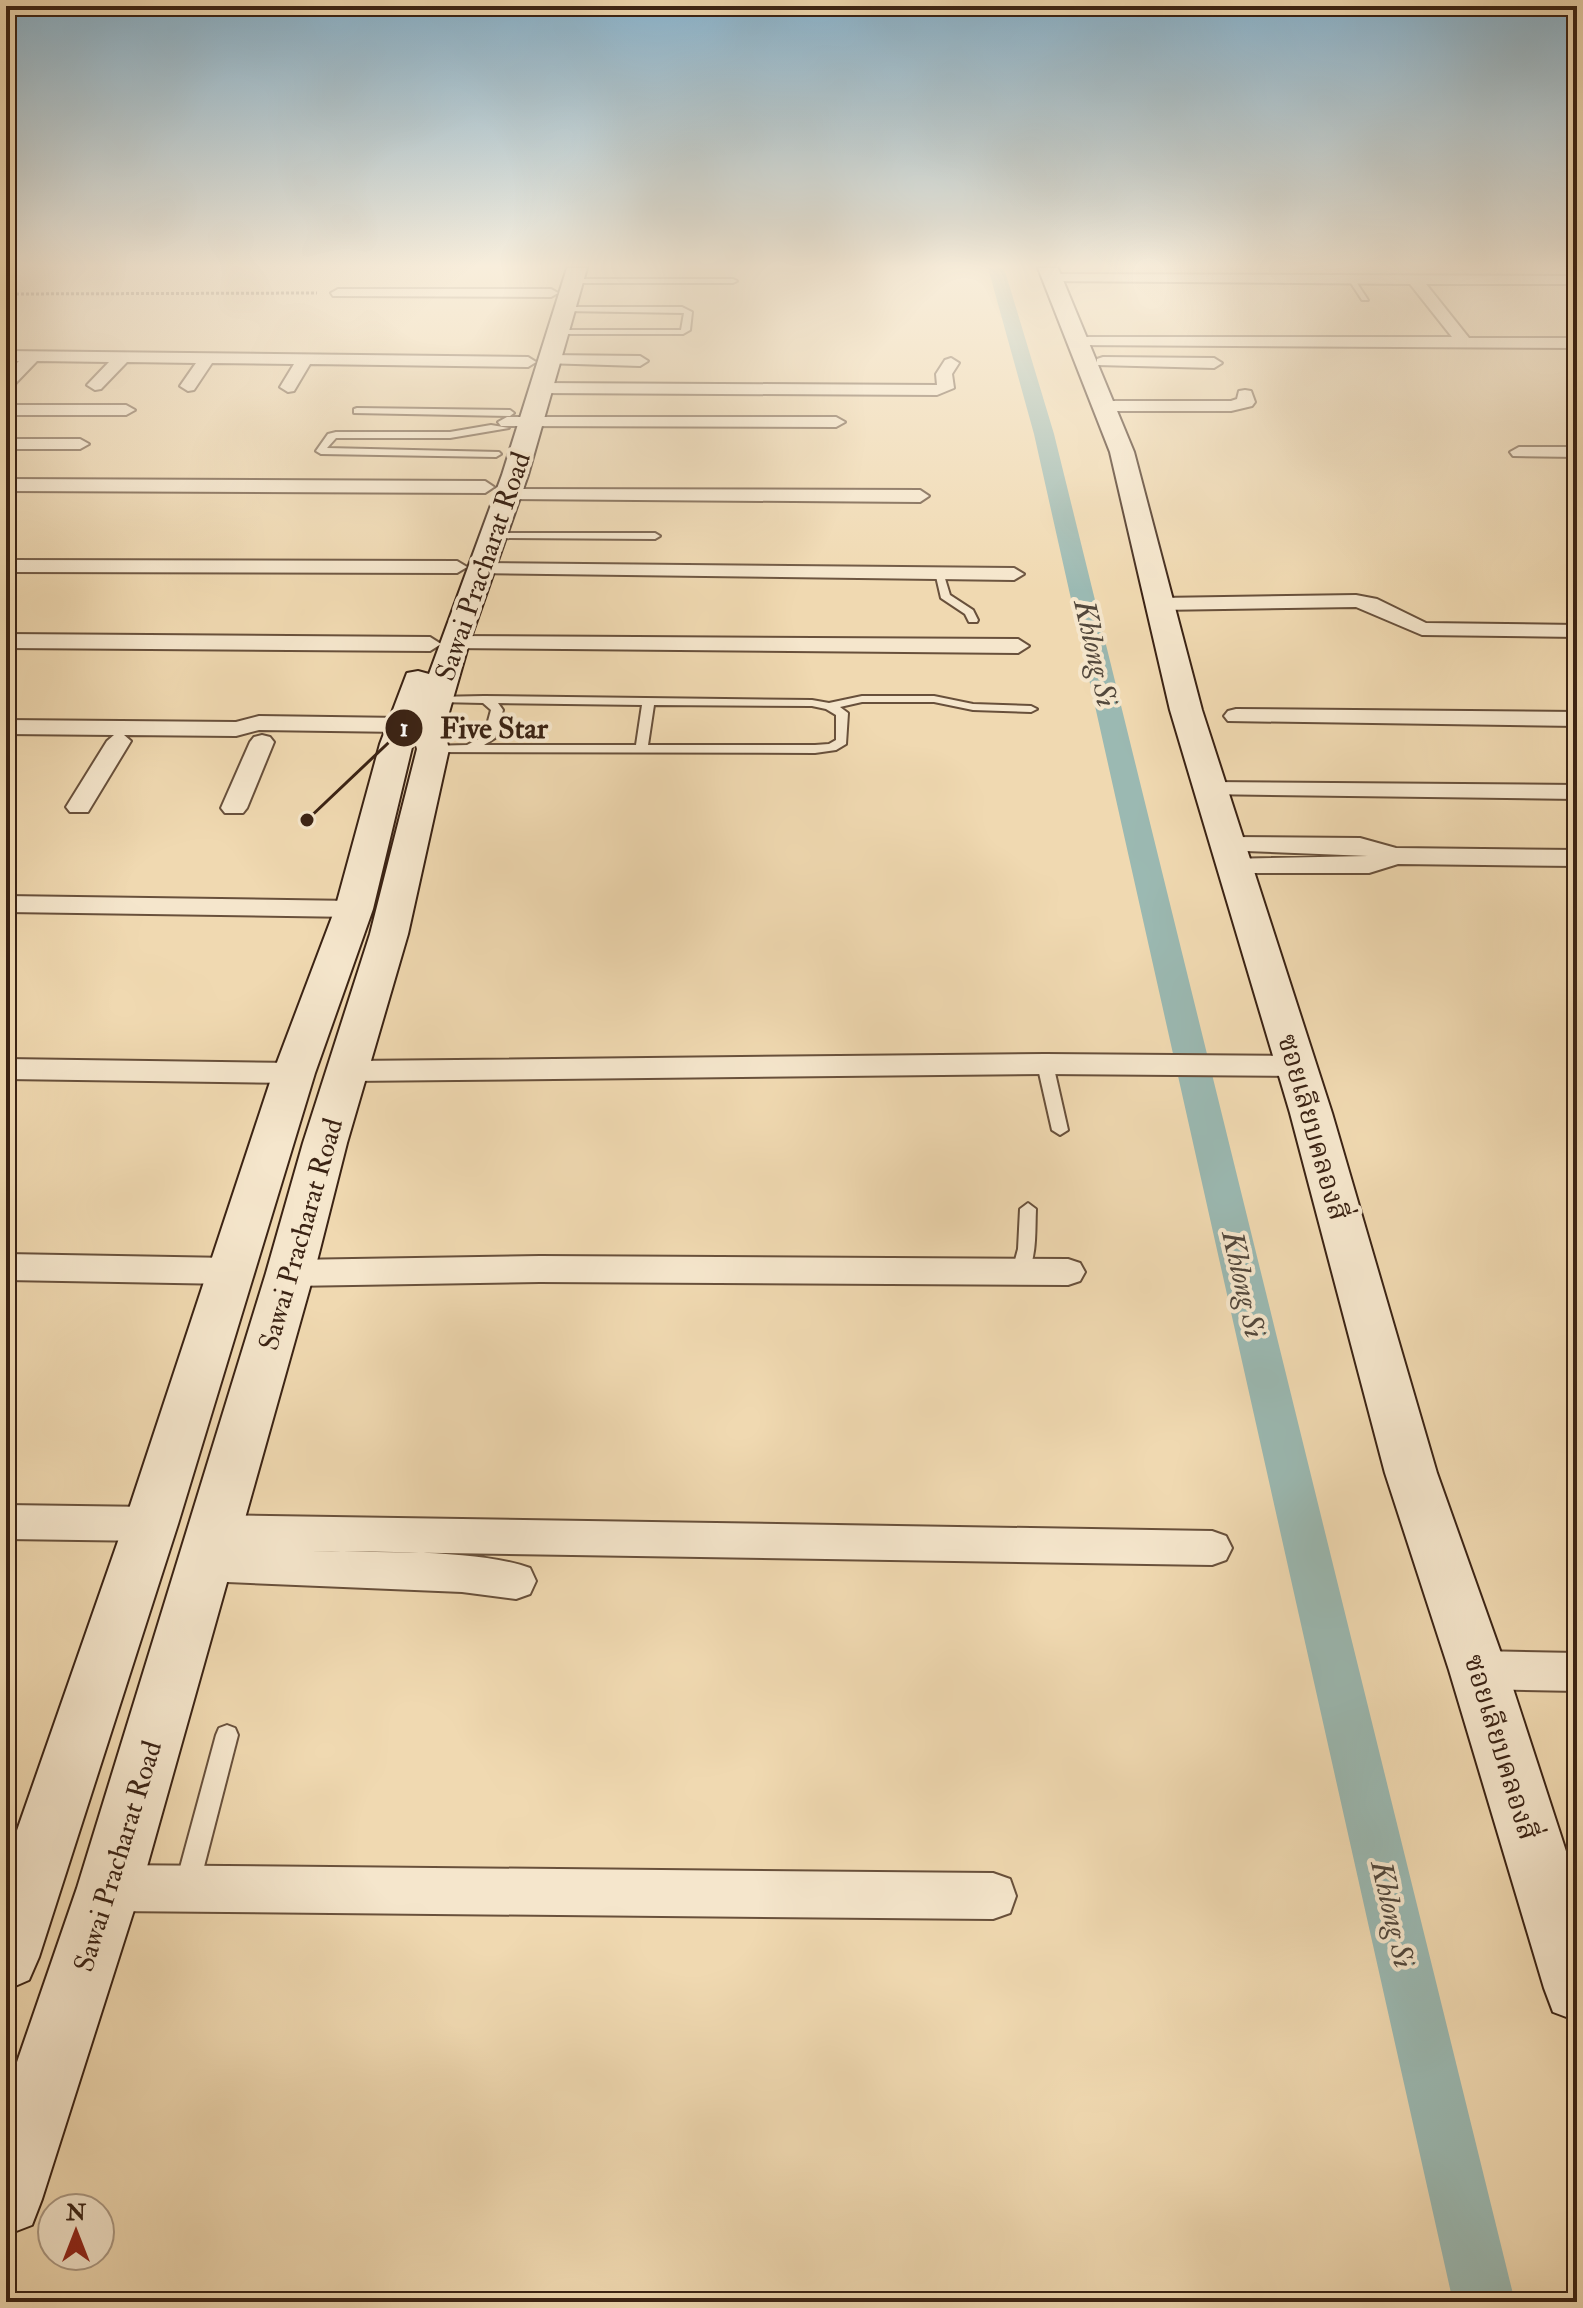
<svg xmlns="http://www.w3.org/2000/svg" width="1583" height="2308" font-family="'IM FELL Double Pica','Noto Serif Thai',serif">
  <rect width="100%" height="100%" fill="#f0d9b1"/>
  <filter id="stains"><feTurbulence type="fractalNoise" baseFrequency=".0025" numOctaves="4"/><feColorMatrix values="0 0 0 0 .2 0 0 0 0 .09 0 0 0 0 .02 0 0 0 .5 -.17"/></filter>
  <radialGradient id="worn" r=".72"><stop offset=".6" stop-color="#630" stop-opacity="0"/><stop offset="1" stop-color="#630" stop-opacity=".3"/></radialGradient>
  <g fill="none" stroke-linecap="round" stroke-linejoin="round">
    <path fill="#9bb9b2" fill-rule="evenodd" d="M988,268H1004L1054,434L1515,2302H1453L1034,434Z"/>
    <g stroke="#68503b" stroke-width="4">
      <g id="lane">
        <path d="M1347,277H1353L1368,300H1362Z"/>
        <path d="M569,279H733L737,281L733,283H572Z"/>
        <path d="M561,307H682L692,312L690,330L683,334H557L554,330H681L684,313L564,311Z"/>
        <path d="M357,408L510,410L514,413L510,416L354,413V409Z"/>
        <path d="M491,425L509,428L450,438H336L327,448L499,452L501,454L496,457L321,454L316,451L328,434L336,432H450Z"/>
        <path d="M492,533H655L660,536L655,539L489,538L487,536Z"/>
        <path d="M935,572H943L950,595L973,610L978,620L977,622H969L965,614L941,598Z"/>
        <path d="M484,696L812,700L829,703L862,696H934L973,704L1031,706L1037,709L1031,712L973,710L934,702H862L840,707L848,713L846,744L836,750L815,753L429,752V746L467,745L484,736L491,710L483,703L438,702L434,701V697ZM498,703L642,705L636,745H484L495,738L503,710ZM654,705L812,706L826,709L836,715V740L829,744L815,745H648Z"/>
        <path d="M1045,1059L1053,1064L1068,1130L1060,1135L1052,1130L1037,1064Z"/>
        <path d="M1028,1203L1036,1209C1035,1231 1037,1255 1027,1276H1015L1012,1271L1018,1249L1020,1209Z"/>
        <path d="M227,1725L235,1728L238,1735L199,1886L195,1894L187,1898L179,1894L175,1886L216,1735L219,1728Z"/>
      </g>
    </g>
    <g stroke="#68503b" stroke-width="4">
      <g id="street">
        <path d="M1051,274L1577,276V284H1426L1469,338H1577V348L1075,345L1067,340L1069,337H1452L1410,284L1046,281V275Z"/>
        <path d="M338,289H551L558,293L551,297L333,296L331,293Z"/>
        <path d="M6,351L528,357L536,362L528,367L310,364L294,391L288,392L280,387L294,364L212,363L194,390L188,391L180,386L196,363L127,362L101,389L95,390L87,385L109,362L37,361L12,387L6,388V374L19,361H6Z"/>
        <path d="M549,355L640,356L648,361L640,366L543,363V357Z"/>
        <path d="M1103,357L1214,358L1222,363L1214,368L1097,365V359Z"/>
        <path d="M951,358L959,363L952,374L954,388L937,395L540,393L532,388L540,383L937,385L936,374L945,360Z"/>
        <path d="M1245,390L1251,391L1255,402L1252,406L1231,411H1103L1094,406L1103,401H1231L1237,399L1239,391Z"/>
        <path d="M6,405H126L135,410L126,415H6Z"/>
        <path d="M507,417H836L845,422L836,427L501,426L498,422Z"/>
        <path d="M6,439H80L89,444L80,449H6Z"/>
        <path d="M1519,447H1577V457L1513,456L1510,452Z"/>
        <path d="M6,479L485,481L494,487L485,493L6,491Z"/>
        <path d="M508,489L920,490L929,496L920,502L501,499L499,495L501,491Z"/>
        <path d="M6,560L457,561L467,567L457,573L6,572Z"/>
        <path d="M482,563L1014,568L1024,574L1014,580L475,573L472,569Z"/>
        <path d="M1356,595L1377,599L1426,623L1577,625V637L1422,635L1356,607L1159,610L1148,604L1159,598Z"/>
        <path d="M6,634L430,637L441,644L430,651L6,648Z"/>
        <path d="M454,636L1018,639L1029,646L1018,653L446,648L443,643Z"/>
        <path d="M1236,709L1577,712V726L1228,721L1224,716L1228,711Z"/>
        <path d="M259,716L402,718L410,720L414,725L410,730L402,732L259,730L236,736L124,735L131,741L88,812H70L66,807L107,741L114,735L6,734V720L236,722Z"/>
        <path d="M262,735L270,737L274,742L247,808L243,813H225L221,808L250,742L254,737Z"/>
        <path d="M1211,782L1577,785V799L1202,794L1199,789L1202,784Z"/>
        <path d="M1229,837L1360,838L1396,848L1577,850V866L1398,864L1369,873H1234L1225,871L1221,865L1225,859L1368,856L1220,850L1216,845L1220,840Z"/>
        <path d="M6,896L354,901L364,903L368,909L364,915L354,917L6,912Z"/>
        <path d="M1045,1054L1297,1056L1308,1059L1312,1066L1308,1073L1297,1076L1045,1074L349,1081L338,1078L334,1071L338,1064L349,1061Z"/>
        <path d="M6,1059L294,1063L305,1066L309,1073L305,1080L294,1083L6,1079Z"/>
        <path d="M6,1254L230,1258L242,1262L247,1271L242,1280L230,1284L6,1280Z"/>
        <path d="M540,1256L1068,1259L1080,1263L1085,1272L1080,1281L1068,1285L540,1282L290,1286L278,1282L273,1273L278,1264L290,1260Z"/>
        <path d="M6,1505L151,1507L165,1512L171,1524L165,1536L151,1541L6,1539Z"/>
        <path d="M213,1515L1212,1531L1226,1536L1232,1548L1226,1560L1212,1565L309,1551C372,1553 474,1548 530,1568L536,1581L530,1594L516,1599L462,1592L204,1581L190,1576L184,1564L190,1552L206,1547L199,1544L193,1532L199,1520Z"/>
        <path d="M1478,1651L1577,1653V1691L1478,1689L1463,1684L1457,1670L1463,1656Z"/>
        <path d="M109,1865L993,1873L1010,1879L1016,1896L1010,1913L993,1919L109,1911L93,1904L86,1888L93,1872Z"/>
      </g>
    </g>
    <g stroke="#3b2314" stroke-width="4">
      <g id="secondary">
        <path d="M567,268H587L528,475L469,643L444,730L449,749L408,934L347,1143L314,1273L141,1888L42,2199L32,2225L6,2235V2094L77,1888L266,1273L303,1143L370,934L417,749L414,739L373,909L315,1073L178,1524L39,1957L29,1980L6,1990V1862L124,1524L273,1073L335,909L380,744L407,673L418,671L429,674L502,475Z"/>
        <path d="M1038,268H1058L1134,452L1202,710L1332,1113L1437,1473L1507,1670L1577,1885V2021L1553,2012L1544,1988L1449,1670L1385,1473L1290,1113L1170,710L1110,452Z"/>
      </g>
    </g>
    <path stroke="#3b2314" stroke-width="3" stroke-dasharray="3 2" stroke-linecap="butt" d="M6,294L317,293"/>
    <use href="#lane" fill="#f5e6cc" fill-rule="evenodd"/>
    <use href="#street" fill="#f5e6cc" fill-rule="evenodd"/>
    <use href="#secondary" fill="#f5e6cc" fill-rule="evenodd"/>
  </g>
  <linearGradient id="sky" x2="0" y2="1"><stop stop-color="#89b6d2"/><stop offset="0.45" stop-color="#f8eedc"/><stop offset="1" stop-color="#f8eedc" stop-opacity="0"/></linearGradient>
  <rect width="1583" height="591" fill="url(#sky)"/>
  <g text-anchor="middle" stroke-width="8" stroke-linejoin="round" paint-order="stroke">
    <g font-size="28" fill="#3b2314" stroke="#f5e6cc">
      <text transform="translate(482 566) rotate(-71)" y="10">Sawai Pracharat Road</text>
      <text transform="translate(1314 1127) rotate(74)" y="10">ซอยเลียบคลองสี่</text>
      <text transform="translate(300 1234) rotate(-74)" y="10">Sawai Pracharat Road</text>
      <text transform="translate(1502 1747) rotate(73)" y="10">ซอยเลียบคลองสี่</text>
      <text transform="translate(117 1856) rotate(-73)" y="10">Sawai Pracharat Road</text>
    </g>
    <g font-size="30" font-style="italic" fill="#53483c" stroke="#f5e6cc">
      <text transform="translate(1096 653) rotate(77)" y="10">Khlong Si</text>
      <text transform="translate(1244 1284) rotate(77)" y="10">Khlong Si</text>
      <text transform="translate(1393 1914) rotate(77)" y="10">Khlong Si</text>
    </g>
  </g>
  <path fill="none" stroke="#3b2314" stroke-width="3" d="M307 820L404 728"/>
  <g fill="#3b2314" stroke="#f5e6cc" stroke-width="3">
    <circle cx="307" cy="820" r="8"/>
    <circle cx="404" cy="728" r="20"/>
  </g>
  <g font-size="24" text-anchor="middle" font-weight="bold" fill="#fff">
    <text x="404" y="736">1</text>
  </g>
  <g font-size="30" text-anchor="middle" font-weight="bold" fill="#3b2314" stroke="#f5e6cc" stroke-width="8" stroke-linejoin="round" paint-order="stroke">
    <text x="494" y="738">Five Star</text>
  </g>
  <rect width="1583" height="2308" fill="none" stroke="#f0d9b1" stroke-width="32"/>
  <rect x="8" y="8" width="1567" height="2292" fill="none" stroke="#3b2314" stroke-width="4"/>
  <rect x="16" y="16" width="1551" height="2276" fill="none" stroke="#3b2314" stroke-width="2"/>
  <g transform="translate(76 2232)"><circle r="38" fill="#f5e6cc" stroke="#ab9882" stroke-width="2"/>
  <path d="M0-6L14 30L0 20L-14 30Z" fill="#8f2418"/>
  <text y="-12" font-size="22" font-weight="bold" text-anchor="middle" fill="#3b2314">N</text>
  </g>
  <rect width="100%" height="100%" filter="url(#stains)"/>
  <rect width="100%" height="100%" fill="url(#worn)"/>
</svg>
